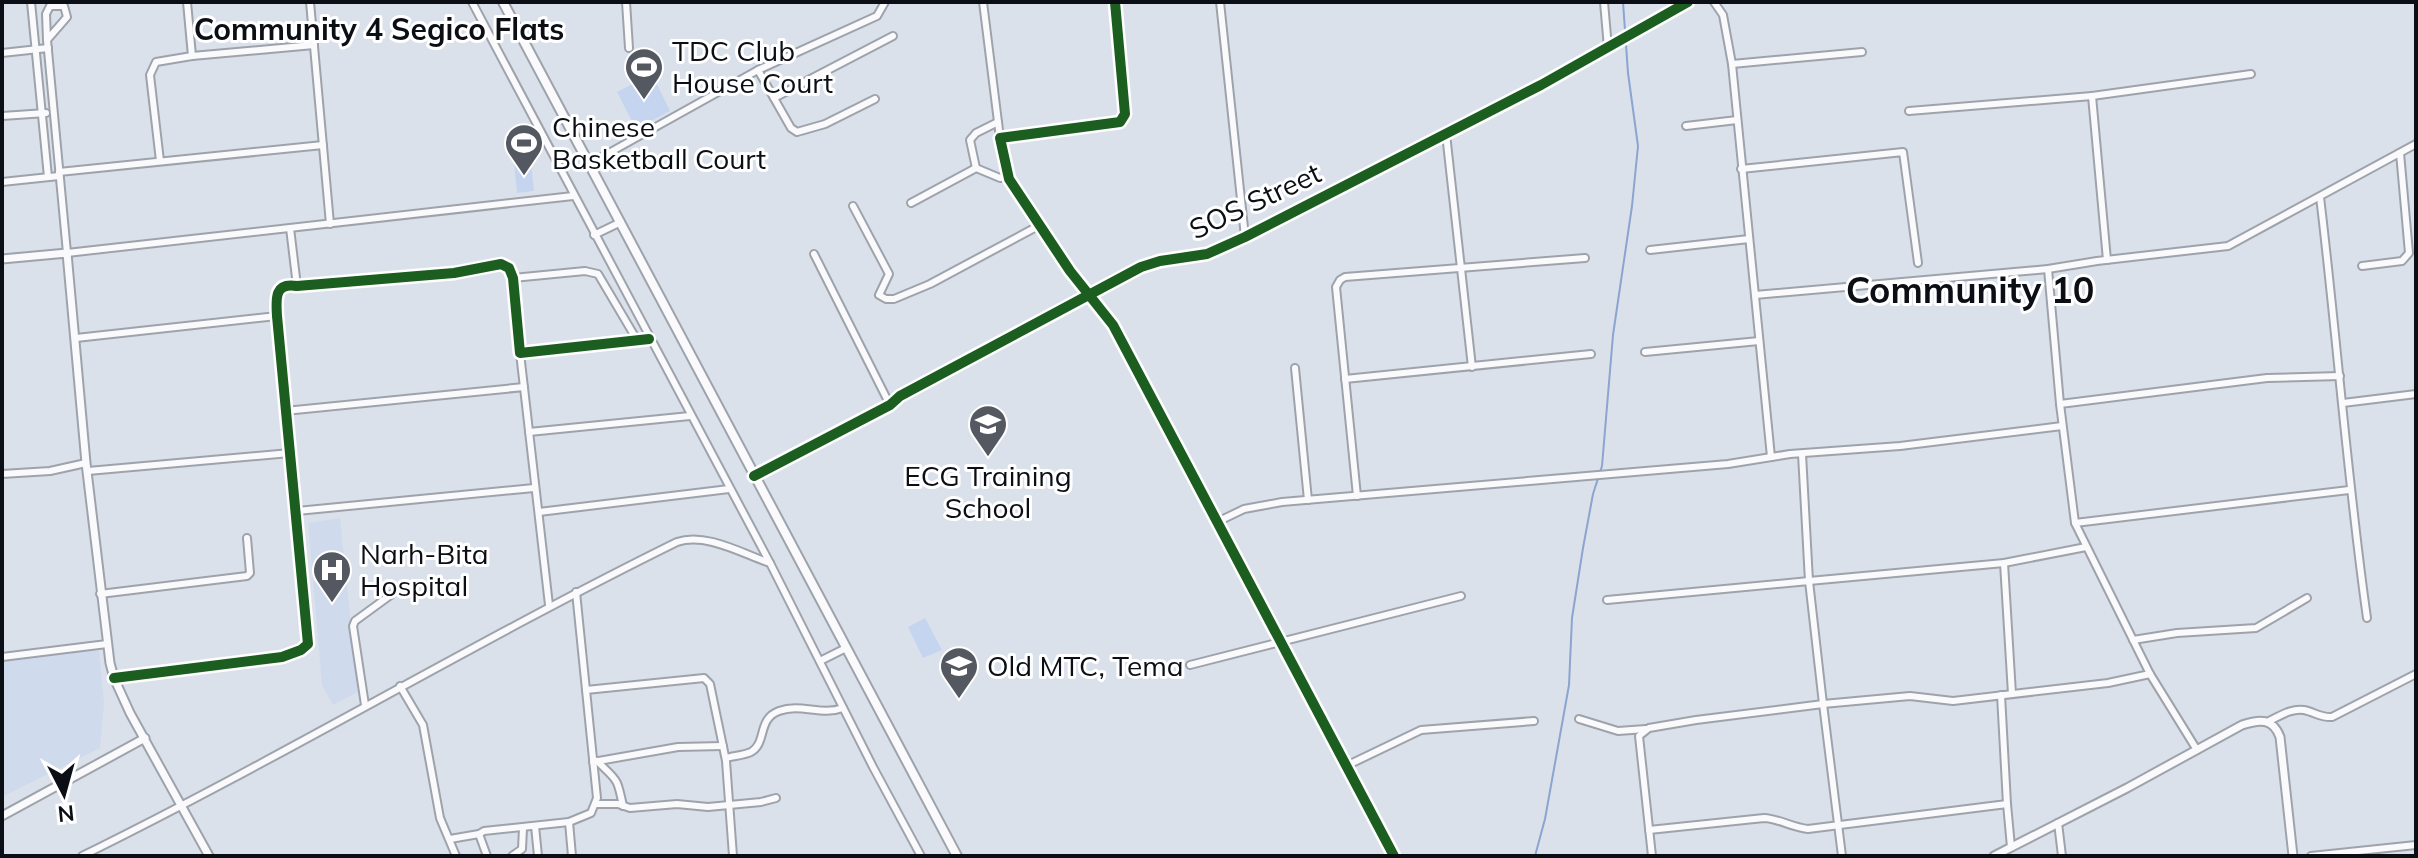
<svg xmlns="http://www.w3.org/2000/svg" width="2418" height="858" font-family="Mulish,sans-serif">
  <rect width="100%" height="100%" fill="#dbe1eb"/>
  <g fill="#cfdaec">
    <path d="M340,518L358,692L333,705L322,685L308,523Z"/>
    <path d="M72,651H99L104,703L100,748L2,797V661Z"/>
  </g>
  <g fill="#c5d5f0">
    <path d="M652,74L670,111L636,129L617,92Z"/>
    <path d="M531,162L534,191L517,193L514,163Z"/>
    <path d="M925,618L942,650L923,658L908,627Z"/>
  </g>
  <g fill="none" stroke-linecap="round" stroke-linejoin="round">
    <path stroke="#8ba4d0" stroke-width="2" d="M1535,856L1545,819L1569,685L1572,618L1583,548L1593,494L1602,466L1613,335L1632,206L1638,146L1628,73L1623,2"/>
    <g stroke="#9ea3ab" stroke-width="10">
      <g id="minor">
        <path d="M31,2L48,177"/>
        <path d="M187,2L192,56"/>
        <path d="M310,2L330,224"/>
        <path d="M472,2L770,563L873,767L921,856"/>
        <path d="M626,2L629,48"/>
        <path d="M983,2L1000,138"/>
        <path d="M1115,2L1125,114L1120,122L1000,138L1009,179L1070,271L1113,325L1394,856"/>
        <path d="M1220,2L1245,237"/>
        <path d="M1604,2L1608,48"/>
        <path d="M1714,2L1723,15L1732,64L1771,457"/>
        <path d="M47,40L67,17L64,6H50L46,14L47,40L67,253L573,196"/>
        <path d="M2,53L48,48"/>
        <path d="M1732,64L1862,52"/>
        <path d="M758,70L791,128L797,132L825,124L875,99"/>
        <path d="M2092,96L2251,74"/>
        <path d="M774,98L893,36"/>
        <path d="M1909,111L2092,96L2107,260"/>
        <path d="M2,116L46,113"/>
        <path d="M1686,126L1737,120"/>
        <path d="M1446,134L1472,367"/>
        <path d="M160,161L150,75L156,62L192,56L314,45"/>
        <path d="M589,164L758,70L877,16L885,2"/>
        <path d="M976,168L970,140L976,133L998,122"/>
        <path d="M1741,169L1903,152L1918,263"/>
        <path d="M59,172L323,145"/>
        <path d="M2,182L59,176"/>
        <path d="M2320,197C2337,337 2347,478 2367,618"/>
        <path d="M911,203L976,168L1000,178L1008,177"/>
        <path d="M853,206L889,274L879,295L886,299H894L930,284L1040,225"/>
        <path d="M290,228L297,286"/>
        <path d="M594,235L621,222"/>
        <path d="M1650,250L1749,239"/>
        <path d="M814,254L890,405"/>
        <path d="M2362,266L2402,261L2409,253L2400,153"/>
        <path d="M2048,269L2060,404L2075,523L2150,674L2197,750"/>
        <path d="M513,278L585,271L598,274L637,340"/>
        <path d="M1755,295L2048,269L2097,261L2228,246L2416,144"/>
        <path d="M76,338L277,316"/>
        <path d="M1645,352L1759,341"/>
        <path d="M520,353L549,605"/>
        <path d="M1295,368L1308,500"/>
        <path d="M1345,379L1591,354"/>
        <path d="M2343,403L2416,394"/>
        <path d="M2060,404L2267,378L2340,376"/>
        <path d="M285,411L524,387"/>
        <path d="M529,432L690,416"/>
        <path d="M1802,454L1809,581L2004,563L2086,547"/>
        <path d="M88,471L290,453"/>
        <path d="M2,474L50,471L86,463"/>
        <path d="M754,476L890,405L900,396L1141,267L1160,261L1207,254L1245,237L1541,85L1688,2"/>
        <path d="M1357,496L1336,287L1340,280L1345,277L1585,258"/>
        <path d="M297,511L534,488"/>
        <path d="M539,512L729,489"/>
        <path d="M1217,522L1244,509L1282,502L1728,464L1790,454L1900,446L2062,426"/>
        <path d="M2075,523L2349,490"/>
        <path d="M2004,563L2012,694"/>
        <path d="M576,592L586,690L704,678L710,684L726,761L733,856"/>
        <path d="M100,594L247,576L250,573L247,538"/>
        <path d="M1607,600L1809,581L1823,704L1910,696L1953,701L2108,683L2150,674"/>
        <path d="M2133,640L2177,633L2256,628L2307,598"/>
        <path d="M2,657L107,644"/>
        <path d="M820,661L846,648"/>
        <path d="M1190,665L1461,596"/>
        <path d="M114,678L282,657L301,650L308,644L277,316C276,299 274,282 297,286L454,273L501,264L509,268L513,278L520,353L649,339"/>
        <path d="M400,686L423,725L440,818L456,856"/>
        <path d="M2001,695L2007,804"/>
        <path d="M365,705L353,626L355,621L392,594"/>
        <path d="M1579,719L1618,731L1646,729"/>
        <path d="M2269,721C2280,716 2291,708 2304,710C2314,712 2321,718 2332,717L2416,674"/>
        <path d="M726,758C733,756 745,755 751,752C767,743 757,719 779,711C801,703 821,716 843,708"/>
        <path d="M597,761C617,781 617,776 623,806"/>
        <path d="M593,762L678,747L723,746"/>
        <path d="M1346,766L1421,730L1534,721"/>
        <path d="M596,804H618L630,808L677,804L708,807L761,802L776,798"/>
        <path d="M569,822L572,856"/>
        <path d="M2058,823L2062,856"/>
        <path d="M535,826L538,856"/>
        <path d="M1649,830L1764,818C1780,819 1791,827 1808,829L2007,804L2011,847"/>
        <path d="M479,834L487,856"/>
        <path d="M450,839L479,834L484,831L569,822L591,813L597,798L586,690"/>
        <path d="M82,856C283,757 476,641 677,542C706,532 743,554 770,563"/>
        <path d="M512,856L522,849L523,828"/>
        <path d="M1652,856L1639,736L1649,728L1696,720L1823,704L1842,856"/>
        <path d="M2311,856L2416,845"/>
      </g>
    </g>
    <g stroke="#9ea3ab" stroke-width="11">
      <g id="tertiary">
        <path d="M2,259L67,253L86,463L110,663L114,678L130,713L209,856"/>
        <path d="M2,816L145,738"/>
        <path d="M1994,856L2127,788L2242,725C2260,719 2273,718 2280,737L2293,856"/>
      </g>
    </g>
    <g stroke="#9ea3ab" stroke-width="12">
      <path id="secondary" d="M503,2L957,856"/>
    </g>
    <use href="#minor" stroke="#fafafc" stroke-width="6"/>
    <use href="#tertiary" stroke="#fafafc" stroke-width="7"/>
    <use href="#secondary" stroke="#fafafc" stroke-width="8"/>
    <g stroke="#fff" stroke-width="15">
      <g id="cycleway">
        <path d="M1115,2L1125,114L1120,122L1000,138L1009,179L1070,271L1113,325L1394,856"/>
        <path d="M754,476L890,405L900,396L1141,267L1160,261L1207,254L1245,237L1541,85L1688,2"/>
        <path d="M114,678L282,657L301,650L308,644L277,316C276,299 274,282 297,286L454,273L501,264L509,268L513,278L520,353L649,339"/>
      </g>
    </g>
    <use href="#cycleway" stroke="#1b5e20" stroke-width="10"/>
  </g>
  <defs>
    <g id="stadium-pin" transform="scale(2)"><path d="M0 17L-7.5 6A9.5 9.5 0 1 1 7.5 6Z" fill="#545860" stroke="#fff"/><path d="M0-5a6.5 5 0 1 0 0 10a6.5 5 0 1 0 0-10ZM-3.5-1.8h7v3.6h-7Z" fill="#fff"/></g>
    <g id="school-pin" transform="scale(2)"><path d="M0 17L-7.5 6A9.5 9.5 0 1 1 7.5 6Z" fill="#545860" stroke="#fff"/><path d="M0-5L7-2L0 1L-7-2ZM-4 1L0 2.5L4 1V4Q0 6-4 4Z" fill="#fff"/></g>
    <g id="hospital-pin" transform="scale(2)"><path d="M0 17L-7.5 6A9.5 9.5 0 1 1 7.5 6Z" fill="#545860" stroke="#fff"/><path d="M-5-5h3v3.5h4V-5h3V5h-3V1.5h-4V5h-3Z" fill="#fff"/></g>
  </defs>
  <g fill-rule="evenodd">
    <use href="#stadium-pin" x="644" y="67"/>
    <use href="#stadium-pin" x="524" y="143"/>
    <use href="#school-pin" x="988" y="424"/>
    <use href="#hospital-pin" x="332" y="570"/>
    <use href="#school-pin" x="959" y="666"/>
  </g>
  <g text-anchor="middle" stroke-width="6" stroke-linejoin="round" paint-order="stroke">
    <g font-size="28" fill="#0b0f15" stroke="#fff" text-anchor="start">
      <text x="672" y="61">TDC Club<tspan x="672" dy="32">House Court</tspan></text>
      <text x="552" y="137">Chinese<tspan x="552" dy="32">Basketball Court</tspan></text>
      <text x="988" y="486" text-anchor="middle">ECG Training<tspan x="988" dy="32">School</tspan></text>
      <text x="360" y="564">Narh-Bita<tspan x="360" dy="32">Hospital</tspan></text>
      <text x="987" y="676">Old MTC, Tema</text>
    </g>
    <g font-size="28" fill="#0b0f15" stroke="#fff">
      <text transform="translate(1255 201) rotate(-25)" y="10">SOS Street</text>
    </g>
    <g font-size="30" font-weight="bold" fill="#0b0f15" stroke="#fff">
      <text x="379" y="40">Community 4 Segico Flats</text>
    </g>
    <g font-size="36" font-weight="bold" fill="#0b0f15" stroke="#fff">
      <text x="1970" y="303">Community 10</text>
    </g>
  </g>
  <rect width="2418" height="858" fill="none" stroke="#0b0f15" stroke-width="8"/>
  <g transform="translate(64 794) rotate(174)" stroke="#ffffff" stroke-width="6" paint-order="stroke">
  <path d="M0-6L14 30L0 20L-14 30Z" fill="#0b0f15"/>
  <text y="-12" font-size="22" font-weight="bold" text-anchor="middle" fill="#0b0f15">N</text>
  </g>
</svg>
